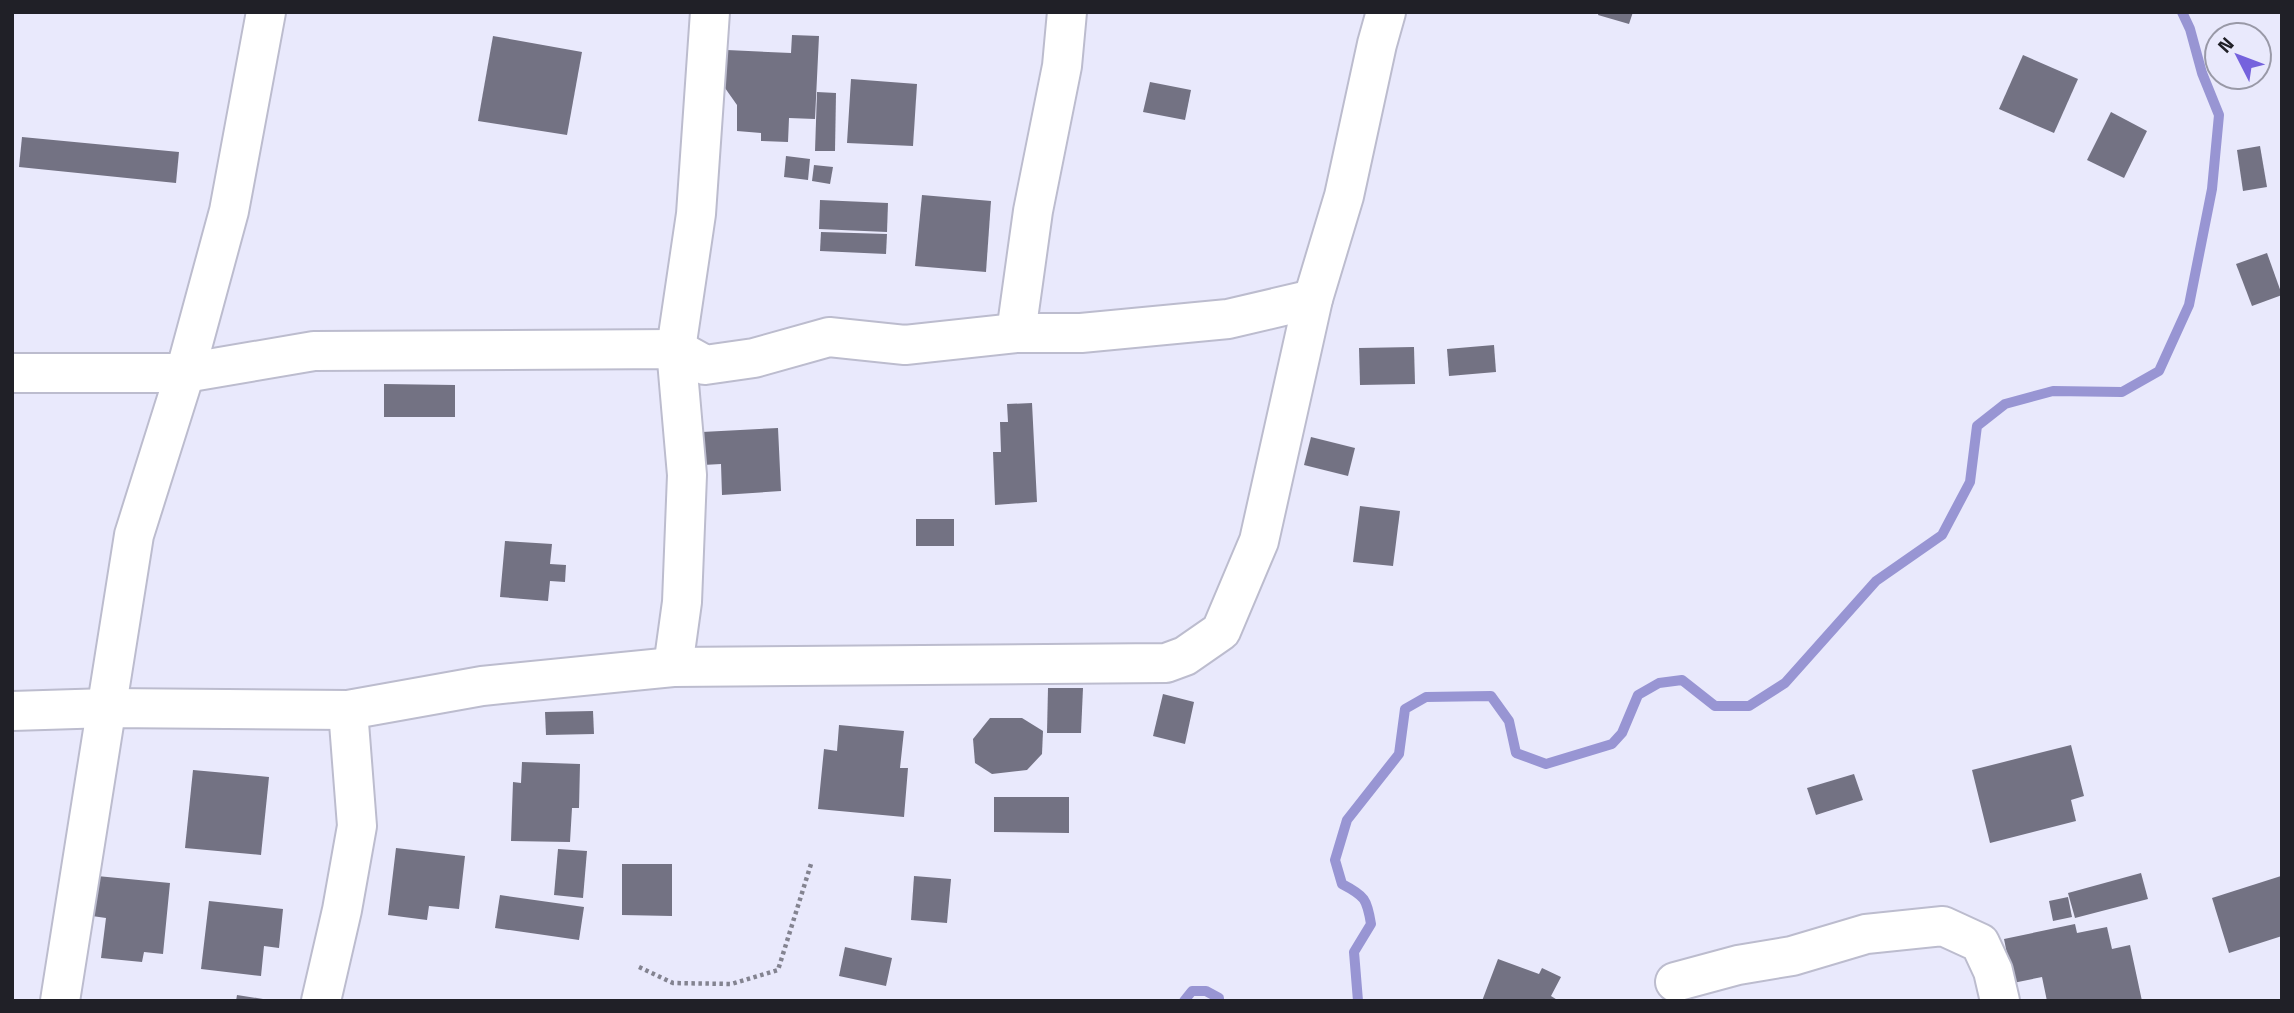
<svg xmlns="http://www.w3.org/2000/svg" width="2294" height="1013" font-family="'Titillium Web',sans-serif">
  <rect width="100%" height="100%" fill="#e9e9fc"/>
  <g fill="none" stroke-linecap="round" stroke-linejoin="round">
    <g stroke="#9895d3" stroke-width="10">
      <path d="M1184,1001L1192,991H1206L1219,998V1001"/>
      <path d="M1358,1001L1354,952L1371,924C1367,899 1365,896 1342,884L1335,860L1347,820L1399,754L1405,709L1426,697L1491,696L1509,721L1516,753L1546,764L1612,744L1622,733L1638,695L1659,683L1682,680L1715,706H1749L1785,683L1876,581L1942,535L1970,482L1977,426L2005,404L2053,391L2122,392L2159,371L2189,305L2212,189L2219,115L2202,73L2190,29L2182,12"/>
    </g>
  </g>
  <g fill="#737283">
    <path d="M1599,12H1633L1629,24L1598,15Z"/>
    <path d="M792,35L819,36L815,119L789,118L788,142L761,141V133L737,131V105L725,88L727,50L791,53Z"/>
    <path d="M493,36L582,52L567,135L478,121Z"/>
    <path d="M2023,55L2078,79L2054,133L1999,109Z"/>
    <path d="M851,79L917,84L913,146L847,143Z"/>
    <path d="M1150,82L1191,90L1185,120L1143,112Z"/>
    <path d="M817,92L836,93L835,151H815Z"/>
    <path d="M2111,112L2147,131L2124,178L2087,160Z"/>
    <path d="M22,137L179,152L176,183L19,167Z"/>
    <path d="M2260,146L2267,187L2243,191L2237,150Z"/>
    <path d="M786,156L810,159L808,180L784,177Z"/>
    <path d="M814,165L833,167L830,184L812,181Z"/>
    <path d="M922,195L991,201L986,272L915,266Z"/>
    <path d="M820,200L888,203L887,232L819,229Z"/>
    <path d="M821,232L887,234L886,254L820,251Z"/>
    <path d="M2267,253L2282,295L2252,306L2236,264Z"/>
    <path d="M1494,345L1496,372L1449,376L1447,349Z"/>
    <path d="M1414,347L1415,384L1360,385L1359,348Z"/>
    <path d="M384,384L455,385V417H384Z"/>
    <path d="M1032,403L1037,502L995,505L993,452H1001L1000,422H1008L1007,404Z"/>
    <path d="M778,428L781,491L722,495L721,464L703,465L702,432Z"/>
    <path d="M1311,437L1355,448L1348,476L1304,465Z"/>
    <path d="M1360,506L1400,511L1393,566L1353,562Z"/>
    <rect x="916" y="519" width="38" height="27"/>
    <path d="M505,541L552,544L550,564L566,565L565,582L550,581L548,601L500,597Z"/>
    <path d="M1048,688H1083L1081,733H1047Z"/>
    <path d="M1163,694L1194,702L1185,744L1153,736Z"/>
    <path d="M593,711L594,734L546,735L545,712Z"/>
    <path d="M990,718H1022L1043,731L1042,754L1027,770L992,774L975,763L973,739Z"/>
    <path d="M839,725L904,731L900,768H908L904,817L818,809L824,749L837,751Z"/>
    <path d="M2071,745L2084,796L2071,800L2076,821L1990,843L1972,770Z"/>
    <path d="M522,762L580,764L579,808H572L570,842L511,841L513,782L521,783Z"/>
    <path d="M193,770L269,777L261,855L185,848Z"/>
    <path d="M1854,774L1863,800L1816,815L1807,788Z"/>
    <path d="M994,797H1069V833L994,832Z"/>
    <path d="M396,848L465,856L459,909L429,906L427,920L388,915Z"/>
    <path d="M558,849L587,851L583,898L554,895Z"/>
    <path d="M622,864H672V916L622,915Z"/>
    <path d="M2141,873L2148,899L2075,918L2068,893Z"/>
    <path d="M97,876L170,883L163,954L144,952L142,962L101,958L106,918L92,916Z"/>
    <path d="M914,876L951,879L947,923L911,920Z"/>
    <path d="M2281,876L2282,936L2229,953L2212,898Z"/>
    <path d="M500,895L584,907L579,940L495,928Z"/>
    <path d="M2068,897L2072,917L2053,921L2049,901Z"/>
    <path d="M209,901L283,909L279,948L264,946L261,976L201,969Z"/>
    <path d="M2075,924L2077,933L2107,927L2112,949L2130,945L2142,1001H2047L2042,977L2013,983L2004,939Z"/>
    <path d="M845,947L892,958L886,986L839,976Z"/>
    <path d="M1498,959L1539,974L1542,968L1561,977L1551,996L1559,1001H1482Z"/>
    <path d="M237,995L263,999V1001H236Z"/>
  </g>
  <g fill="none" stroke-linecap="round" stroke-linejoin="round">
    <g stroke="#bcbcce" stroke-width="42">
      <g id="street">
        <path d="M1016,333L1033,211L1062,66L1067,12"/>
        <path d="M12,373H185L314,351L676,349L705,365L754,358L829,337L905,345L1016,333H1081L1228,319L1313,299"/>
        <path d="M673,667L682,602L687,475L676,349L696,214L710,12"/>
        <path d="M12,711L108,708L348,710L482,686L673,667L1166,663L1185,656L1221,631L1259,541L1313,299L1344,196L1377,44L1386,12"/>
        <path d="M1675,982L1738,965L1792,956L1866,934L1943,926L1980,943L1993,971L2000,1001"/>
        <path d="M60,1001L134,535L185,373L229,211L266,12"/>
        <path d="M321,1001L342,910L357,826L348,710"/>
      </g>
    </g>
    <path stroke="#838390" stroke-width="4.5" stroke-dasharray="3.5 3.5" stroke-linecap="butt" d="M639,967L673,983L731,984L778,970L811,864"/>
    <use href="#street" stroke="#fff" stroke-width="38"/>
  </g>
  <rect width="2294" height="1013" fill="none" stroke="#202027" stroke-width="28"/>
  <g transform="translate(2238 56) rotate(312)"><circle r="33" fill="#e9e9fc" stroke="#9999a7" stroke-width="2"/>
  <path d="M0-5L12 26L0 18L-12 26Z" fill="#7562dd"/>
  <text y="-10" font-size="19" font-weight="bold" text-anchor="middle" fill="#202027">N</text>
  </g>
</svg>
